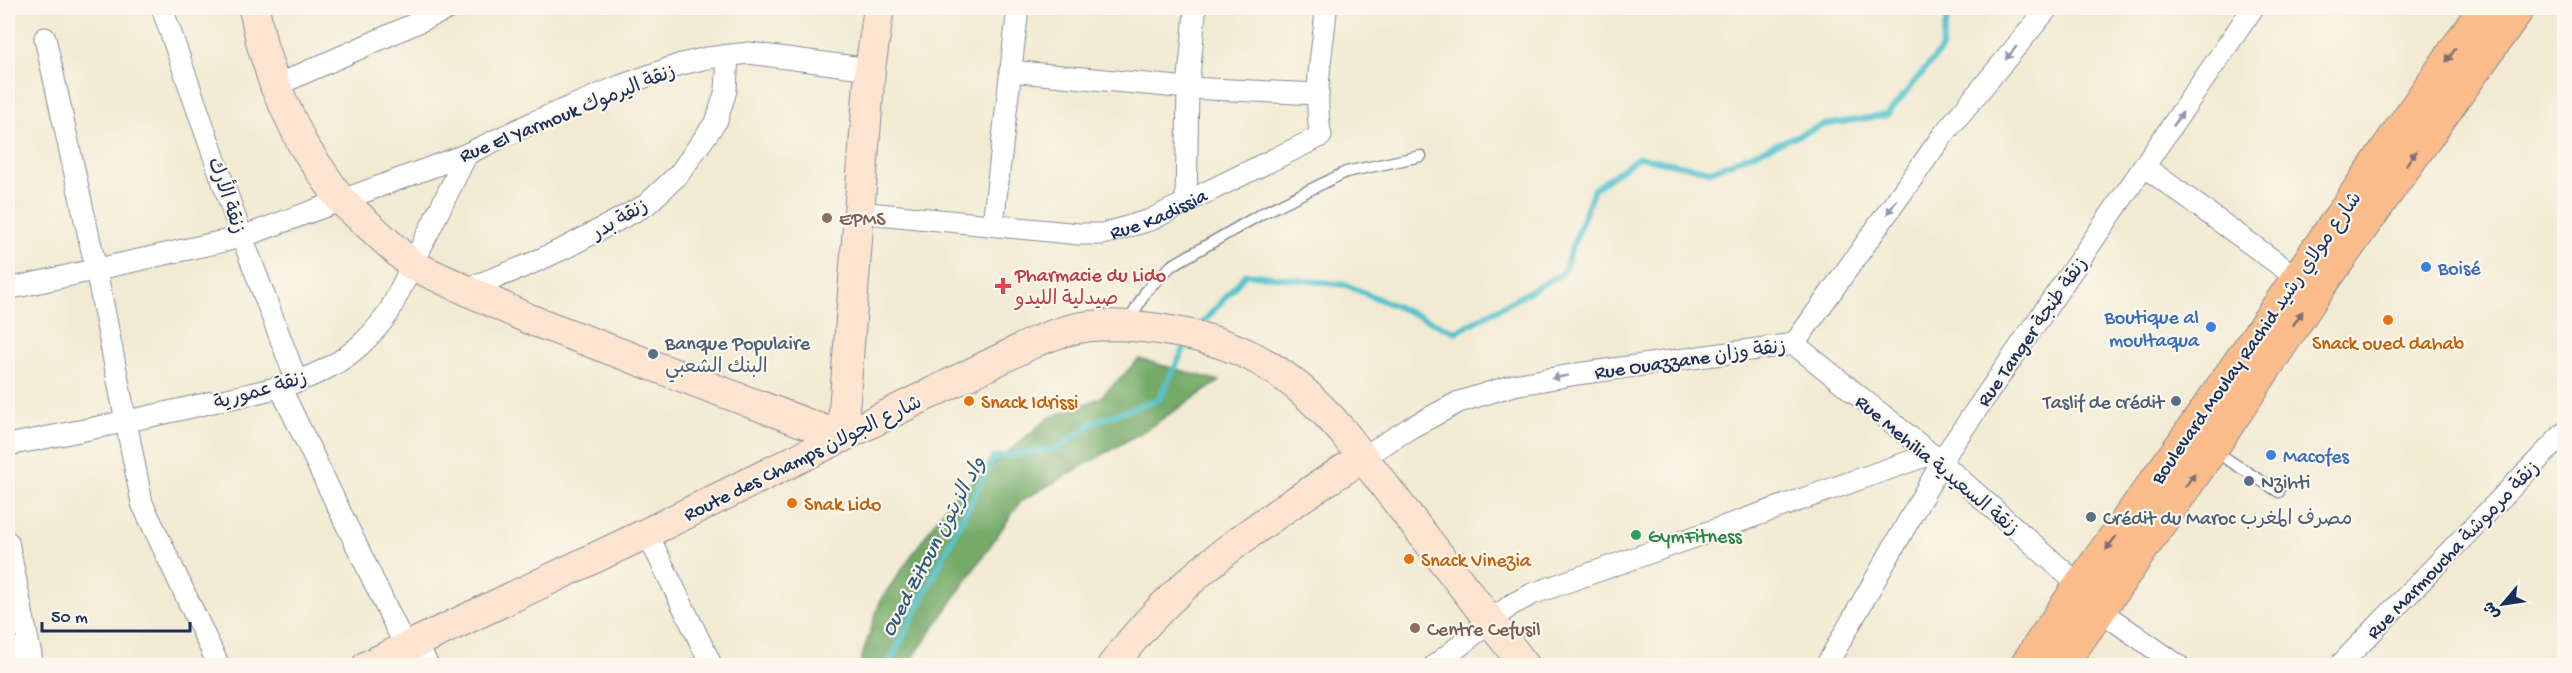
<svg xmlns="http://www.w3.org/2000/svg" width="2572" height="673" font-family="'Gochi Hand','Playpen Sans Arabic',sans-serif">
  <rect width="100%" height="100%" fill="#fbf7ec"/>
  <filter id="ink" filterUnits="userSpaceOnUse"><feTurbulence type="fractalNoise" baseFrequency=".0167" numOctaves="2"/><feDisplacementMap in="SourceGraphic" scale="12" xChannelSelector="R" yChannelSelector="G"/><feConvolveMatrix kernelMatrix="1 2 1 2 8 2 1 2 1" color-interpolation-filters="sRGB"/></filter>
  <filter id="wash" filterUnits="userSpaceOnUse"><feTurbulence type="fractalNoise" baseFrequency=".008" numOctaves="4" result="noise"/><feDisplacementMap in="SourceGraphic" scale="24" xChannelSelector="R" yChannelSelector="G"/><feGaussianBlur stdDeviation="1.35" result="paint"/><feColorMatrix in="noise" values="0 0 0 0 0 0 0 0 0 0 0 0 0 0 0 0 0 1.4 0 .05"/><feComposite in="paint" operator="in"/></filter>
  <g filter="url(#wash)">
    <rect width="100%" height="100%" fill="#f2ead2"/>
    <path fill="#75aa67" stroke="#486c62" stroke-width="1.5" d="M1139,359L1220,381L1142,432L1021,501L908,665H859L881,599L951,499L1049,418L1100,398Z"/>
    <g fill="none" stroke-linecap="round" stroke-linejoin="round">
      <g stroke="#56c3ce" stroke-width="6">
        <path d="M1198,328L1246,274L1346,285L1456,332L1563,273L1594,189L1639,157L1711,171L1823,125L1887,115L1941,50L1949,8"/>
        <path d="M888,666L993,458L1059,448L1094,422L1159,399L1187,343"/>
      </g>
    </g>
  </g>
  <g filter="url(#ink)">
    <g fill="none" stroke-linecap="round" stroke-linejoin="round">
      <g stroke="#868c98" stroke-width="13">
        <g id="lane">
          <path d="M1128,323L1146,291L1171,266L1261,214L1346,172L1421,156"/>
          <path d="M2214,451L2279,492"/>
        </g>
      </g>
      <g stroke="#868c98" stroke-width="23">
        <g id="street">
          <path d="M162,8L242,237L297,382"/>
          <path d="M45,38L96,269L142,503L219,666"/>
          <path d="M1010,71L1188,88L1318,94"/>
          <path d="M275,86L450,8"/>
          <path d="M2145,167L2296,277"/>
          <path d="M1186,202L1188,88L1195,13"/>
          <path id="s1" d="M859,212L1079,234H1103L1150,220L1321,136C1313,95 1322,53 1326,12"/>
          <path d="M993,224L1018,8"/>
          <path d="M8,289L242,237L467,154L534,122L620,86L678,65L707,58L749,53L870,69"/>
          <path d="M464,290L528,265L567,247L646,205L679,174L717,120L726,90L728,55"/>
          <path d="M1794,344L1941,462L2080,586"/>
          <path d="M280,387L405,646"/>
          <path d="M8,445C76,432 145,418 213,402C253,393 295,387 331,366C355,353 371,336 388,314L467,154"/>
          <path d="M1362,458L1410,428L1459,402L1514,385L1577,374L1794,344L1943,135L2048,8"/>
          <path d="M647,533L712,666"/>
          <path d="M8,542L33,666"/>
          <path d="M2099,610L2179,666"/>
          <path d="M416,641L428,666"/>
          <path d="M8,646L31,654"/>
          <path d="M1434,666L1511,605L1532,594L1931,454"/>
          <path d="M1826,666L1950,448L2253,8"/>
          <path d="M2339,666L2564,433"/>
        </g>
      </g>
      <g stroke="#868c98" stroke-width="32">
        <g id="secondary">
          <path d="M254,8L262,45L275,86L303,145L340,199L412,265L529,319L842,437L870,69L879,8"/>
          <path d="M367,666L647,533L1037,341C1054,334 1071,328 1090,326C1139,322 1207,334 1251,356C1288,374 1317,402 1343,432L1525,666"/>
          <path d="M1112,666C1177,576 1270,517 1362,458"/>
        </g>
      </g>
      <g stroke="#868c98" stroke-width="35">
        <g id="primary">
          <path d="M2026,666L2080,586L2190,434L2485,8"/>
          <path d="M2060,666L2211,449L2316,291L2518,8"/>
        </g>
      </g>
      <use href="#lane" stroke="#fff" stroke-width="10"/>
      <use href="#street" stroke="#fff" stroke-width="21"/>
      <use href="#secondary" stroke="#fde4d1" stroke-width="30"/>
      <use href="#primary" stroke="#fabc8b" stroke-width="33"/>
    </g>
    <defs><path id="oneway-solid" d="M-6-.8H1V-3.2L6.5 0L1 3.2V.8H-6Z" transform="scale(1.5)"/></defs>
    <g fill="#8d97ae">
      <use href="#oneway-solid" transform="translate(2011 53) rotate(130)"/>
      <use href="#oneway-solid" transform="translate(2178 119) rotate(-56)"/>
      <use href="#oneway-solid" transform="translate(1892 207) rotate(125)"/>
      <use href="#oneway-solid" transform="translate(1560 377) rotate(170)"/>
    </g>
    <g fill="#7f6e72">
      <use href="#oneway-solid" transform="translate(2451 55) rotate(125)"/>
      <use href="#oneway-solid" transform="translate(2411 158) rotate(-55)"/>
      <use href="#oneway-solid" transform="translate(2298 318) rotate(-56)"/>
      <use href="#oneway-solid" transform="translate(2190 480) rotate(-55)"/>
      <use href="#oneway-solid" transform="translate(2111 543) rotate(126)"/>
    </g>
  </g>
  <g fill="#8d6e63" stroke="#fbf7ec" stroke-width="2">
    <circle cx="827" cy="218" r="6"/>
    <circle cx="1415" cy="628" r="6"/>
  </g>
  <g fill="#3f7fe0" stroke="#fbf7ec" stroke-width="2">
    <circle cx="2426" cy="267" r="6"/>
    <circle cx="2211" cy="327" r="6"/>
    <circle cx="2271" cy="455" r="6"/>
  </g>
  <path fill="#e0444e" stroke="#fbf7ec" stroke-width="2" d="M1000 277h6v6h6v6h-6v6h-6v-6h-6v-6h6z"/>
  <g fill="#e8710a" stroke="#fbf7ec" stroke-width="2">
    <circle cx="2388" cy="320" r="6"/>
    <circle cx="969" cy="401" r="6"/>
    <circle cx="792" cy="503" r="6"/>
    <circle cx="1409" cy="559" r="6"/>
  </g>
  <g fill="#5c6f8a" stroke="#fbf7ec" stroke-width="2">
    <circle cx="653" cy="354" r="6"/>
    <circle cx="2176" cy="401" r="6"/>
    <circle cx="2249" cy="481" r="6"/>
    <circle cx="2091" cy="517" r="6"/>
  </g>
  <circle fill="#2e9e5b" stroke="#fbf7ec" stroke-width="2" cx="1636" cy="535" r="6"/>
  <g text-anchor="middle" stroke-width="4.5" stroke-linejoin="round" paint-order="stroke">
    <g font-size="20" fill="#1b2f5e" stroke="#fbf7ec">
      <text transform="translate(567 112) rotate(-22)" y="7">Rue El Yarmouk زنقة اليرموك</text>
      <text transform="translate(228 195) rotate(71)" y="7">زنقة الأرك</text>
      <text dy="7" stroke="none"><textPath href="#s1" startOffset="304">Rue Kadissia</textPath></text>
      <text transform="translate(619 218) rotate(-30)" y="7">زنقة بدر</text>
      <text transform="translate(2031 331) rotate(-55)" y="7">Rue Tanger زنقة طنجة</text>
      <text transform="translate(2255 337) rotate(-55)" y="7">Boulevard Moulay Rachid شارع مولاي رشيد</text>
      <text transform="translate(1690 358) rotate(-8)" y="7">Rue Ouazzane زنقة وزان</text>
      <text transform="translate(260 389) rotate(-16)" y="7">زنقة عمورية</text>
      <text transform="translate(802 457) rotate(-26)" y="7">Route des Champs شارع الجولان</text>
      <text transform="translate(1938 464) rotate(40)" y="7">Rue Mehilia زنقة السعيدية</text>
      <text transform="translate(2452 549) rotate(-46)" y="7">Rue Marmoucha زنقة مرموشة</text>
    </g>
    <g font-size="20" fill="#785e54" stroke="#fbf7ec" text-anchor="start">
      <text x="839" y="225">EPMS</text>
      <text x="1427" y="635">Centre Cefusil</text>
    </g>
    <g font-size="20" fill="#366cbe" stroke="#fbf7ec" text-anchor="start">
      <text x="2438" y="274">Boisé</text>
      <text x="2199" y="323" text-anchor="end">Boutique al<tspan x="2199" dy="23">moultaqua</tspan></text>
      <text x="2283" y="462">Macofes</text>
    </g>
    <g font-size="20" fill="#be3a42" stroke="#fbf7ec" text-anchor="start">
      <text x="1015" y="281">Pharmacie du Lido<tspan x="1015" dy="23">صيدلية الليدو</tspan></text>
    </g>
    <g font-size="20" fill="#4e5e75" stroke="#fbf7ec" text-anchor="start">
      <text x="665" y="349">Banque Populaire<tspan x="665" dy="23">البنك الشعبي</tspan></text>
      <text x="2164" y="408" text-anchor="end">Taslif de crédit</text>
      <text x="2261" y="488">Nzihti</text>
      <text x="2103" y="524">Crédit du Maroc مصرف المغرب</text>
    </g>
    <g font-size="20" fill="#c56008" stroke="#fbf7ec" text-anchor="start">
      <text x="2388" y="349" text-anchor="middle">Snack oued dahab</text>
      <text x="981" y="408">Snack Idrissi</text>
      <text x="804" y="510">Snak Lido</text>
      <text x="1421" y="566">Snack Vinezia</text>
    </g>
    <g font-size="20" fill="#27864d" stroke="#fbf7ec" text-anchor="start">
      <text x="1648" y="542">GymFitness</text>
    </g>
    <g font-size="21" font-style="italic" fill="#2d5b80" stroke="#fbf7ec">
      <text transform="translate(932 546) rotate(-62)" y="7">Oued Zitoun واد الزيتون</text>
    </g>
  </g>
  <rect width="2572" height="673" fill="none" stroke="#fbf7ec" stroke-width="30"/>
  <g transform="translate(2503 604) rotate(241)" stroke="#fbf7ec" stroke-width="4.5" paint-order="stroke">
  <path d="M0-4.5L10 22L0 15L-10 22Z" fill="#1b2f5e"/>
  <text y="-9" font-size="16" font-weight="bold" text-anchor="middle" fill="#1b2f5e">ش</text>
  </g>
  <path d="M42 622v9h148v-9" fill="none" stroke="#1b2f5e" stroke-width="3"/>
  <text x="51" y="622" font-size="18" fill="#1b2f5e" stroke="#fbf7ec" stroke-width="4.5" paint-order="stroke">50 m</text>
</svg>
